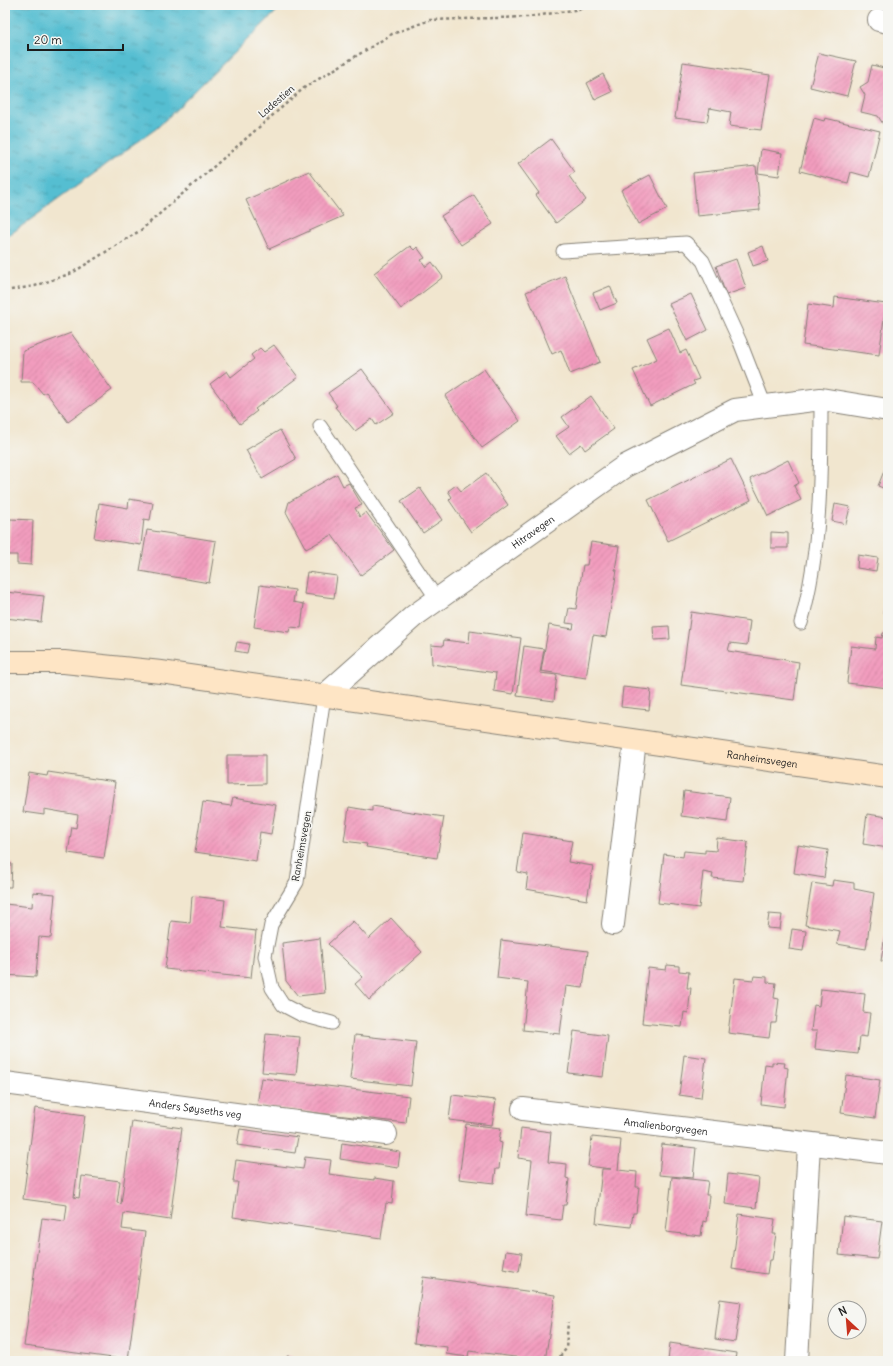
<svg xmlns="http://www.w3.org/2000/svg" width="893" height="1366" font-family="Delius,sans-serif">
  <defs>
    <pattern id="water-ripples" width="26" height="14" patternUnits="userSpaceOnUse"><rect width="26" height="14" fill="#54bed1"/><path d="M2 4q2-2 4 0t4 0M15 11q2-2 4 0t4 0" fill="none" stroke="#459aa9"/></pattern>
    <pattern id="building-hatch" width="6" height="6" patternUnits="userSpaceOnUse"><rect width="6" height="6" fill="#f29cbe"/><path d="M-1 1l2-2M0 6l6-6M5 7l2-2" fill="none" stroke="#cf86a3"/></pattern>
  </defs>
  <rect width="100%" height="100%" fill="#f6f6f2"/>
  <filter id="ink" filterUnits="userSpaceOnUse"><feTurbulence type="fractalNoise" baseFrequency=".025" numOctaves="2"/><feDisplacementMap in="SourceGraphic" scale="8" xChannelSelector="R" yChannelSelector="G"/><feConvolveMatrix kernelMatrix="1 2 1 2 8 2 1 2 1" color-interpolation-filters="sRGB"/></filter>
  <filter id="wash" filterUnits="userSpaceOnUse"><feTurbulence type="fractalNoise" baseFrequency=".012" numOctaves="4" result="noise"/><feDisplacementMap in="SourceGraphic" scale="16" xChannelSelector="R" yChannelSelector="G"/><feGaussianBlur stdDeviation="0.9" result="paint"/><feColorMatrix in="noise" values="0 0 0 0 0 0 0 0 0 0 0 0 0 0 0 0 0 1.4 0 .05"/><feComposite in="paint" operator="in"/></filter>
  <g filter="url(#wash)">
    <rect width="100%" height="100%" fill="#f1e6cf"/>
    <path fill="url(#water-ripples)" stroke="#386d76" d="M5,5H283L157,128L5,238Z"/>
    <g id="blocks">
      <g fill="url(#building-hatch)">
        <path d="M819,53L856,61L847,96L810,87Z"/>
        <path d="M683,62L770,75L761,130L729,126L731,112L710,108L707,122L675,118Z"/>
        <path d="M872,65L888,69V121L883,124L878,116L861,112L865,95L860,87L868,82Z"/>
        <path d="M603,74L612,92L595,100L587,83Z"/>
        <path d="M814,118L824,121L825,118L880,131L869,177L851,172L848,183L800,171Z"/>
        <path d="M551,139L575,172L569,176L586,200L556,223L536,195L539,193L518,164Z"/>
        <path d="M761,149L782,153L779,176L758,173Z"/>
        <path d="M756,166L760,210L697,216L693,173Z"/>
        <path d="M309,171L343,216L269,249L246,200Z"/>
        <path d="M650,175L667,209L638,224L621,190Z"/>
        <path d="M474,195L493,224L461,245L441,216Z"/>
        <path d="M410,246L414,250L417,247L425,258L421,260L426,267L432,262L443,277L401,309L374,273Z"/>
        <path d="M763,246L768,261L753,266L748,252Z"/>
        <path d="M736,259L746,288L726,295L716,266Z"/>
        <path d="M565,276L600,362L570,374L561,350L552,354L526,292Z"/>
        <path d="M610,286L617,303L600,310L593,293Z"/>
        <path d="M691,294L708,330L687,341L669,304Z"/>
        <path d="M835,297L886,304L879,355L803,345L808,304L834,308Z"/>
        <path d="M669,328L680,353L686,350L699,379L693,381L695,384L650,406L633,370L657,359L647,338Z"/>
        <path d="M71,333L112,390L68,422L46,392L43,394L33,382H21L23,351Z"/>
        <path d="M274,345L298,377L255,409L257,411L240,424L210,384L227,371L231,377L254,359L251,355L260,348L264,352Z"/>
        <path d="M362,369L394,413L376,425L372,419L355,431L335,407L337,406L328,393Z"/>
        <path d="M484,369L520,421L482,448L445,396Z"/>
        <path d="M591,396L614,429L585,450L581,444L569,453L556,436L569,427L562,417Z"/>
        <path d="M280,430L296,459L262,479L246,450Z"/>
        <path d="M731,459L751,500L668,541L648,500Z"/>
        <path d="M788,460L799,483L794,486L801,500L768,516L750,479Z"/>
        <path d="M888,461V490L878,486Z"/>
        <path d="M486,473L508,505L471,532L449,500L452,497L448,491L456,485L461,491Z"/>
        <path d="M337,474L343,486L349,483L362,505L355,508L360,517L366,512L394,550L361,575L332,535L306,549L286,512L289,502Z"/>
        <path d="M420,488L442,520L423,533L401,501Z"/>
        <path d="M129,499L153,503L150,520L144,519L141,545L94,538L99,503L128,508Z"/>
        <path d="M835,504L850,507L846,524L832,521Z"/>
        <path d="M10,519L33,520L31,565L17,564V555H8Z"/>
        <path d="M147,530L216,541L209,583L140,571Z"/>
        <path d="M771,532L788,533V548H771Z"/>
        <path d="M591,542L619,546L615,570H617L606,637L593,635L586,678L541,671L549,625L573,629L574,624L566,623L569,608L576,609L583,565H587Z"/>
        <path d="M858,555L878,558L876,571L857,568Z"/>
        <path d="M307,572L337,576L334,598L304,594Z"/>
        <path d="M260,585L295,590L293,602L304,604L301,628L290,627L289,632L254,627Z"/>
        <path d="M6,592L44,596L41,622L5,618Z"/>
        <path d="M887,592H888V614L883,613Z"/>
        <path d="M691,612L750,621L747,645L730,643L728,651L799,662L794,700L681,685Z"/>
        <path d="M669,626L670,639L654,640L653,627Z"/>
        <path d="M470,631L521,638L513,694L494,691L496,673L432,664L431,645L443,646L444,640L469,643Z"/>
        <path d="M883,633H888V688L847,683L851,646L875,649L876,637L882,638Z"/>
        <path d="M237,642L249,644L247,653L235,651Z"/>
        <path d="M524,646L544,649L540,673L557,675L554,701L517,696Z"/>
        <path d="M623,687L651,690L649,710L621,707Z"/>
        <path d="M227,755H265V784L227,785Z"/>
        <path d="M48,772L115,782L104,858L68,853L72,827L76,828L78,815L44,809V815L23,812L29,773L47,776Z"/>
        <path d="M684,791L730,797L727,822L681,816Z"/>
        <path d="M233,798L276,805L271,834L260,832L256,861L195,852L203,802L231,806Z"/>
        <path d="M372,806L444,817L437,858L366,847L367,844L344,841L349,807L372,811Z"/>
        <path d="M867,814L888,817V848L863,844Z"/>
        <path d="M523,833L572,841L568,862L593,866L587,900L526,889L528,874L517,872Z"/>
        <path d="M717,838L748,842L743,881L712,878L713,874L703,872L699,908L658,903L664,854L683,857L684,851L705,853V850L716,851Z"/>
        <path d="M798,845L828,850L824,878L794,873Z"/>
        <path d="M5,863L12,864L11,887H5Z"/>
        <path d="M833,880L854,883V889L874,893L866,949L837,944L840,931L805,925L812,883L832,886Z"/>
        <path d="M33,892L55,894L51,938L39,937L36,977L5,975V904L32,907Z"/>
        <path d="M192,896L225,900L222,927L256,931L251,978L165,969L171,921L190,923Z"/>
        <path d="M769,914L782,915L780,929L767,928Z"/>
        <path d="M391,918L422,952L369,1000L355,984L363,977L328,944L353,921L369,939Z"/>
        <path d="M887,922H888V962L881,961Z"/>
        <path d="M792,929L806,931L803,951L789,949Z"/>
        <path d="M320,938L325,993L298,996L286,981L282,943Z"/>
        <path d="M501,940L588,951L583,988L566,986L560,1034L523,1030L528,982L497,978Z"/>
        <path d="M667,965L679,966V971L689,972L687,988H691L688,1013L684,1012L682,1027L642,1023L648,968L666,970Z"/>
        <path d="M754,976L767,977V982L776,983L774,998L779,999L776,1023H771L769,1038L728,1033L735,978L753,980Z"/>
        <path d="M821,989L865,994L863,1012L870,1013L867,1037L860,1036L858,1054L815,1049L817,1031H811L814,1005L819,1006Z"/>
        <path d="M574,1031L608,1036L603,1077L568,1073Z"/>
        <path d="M266,1034L300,1037L296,1075L262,1072Z"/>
        <path d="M355,1035L416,1042L411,1086L350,1079Z"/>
        <path d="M684,1055L706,1058L701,1098L679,1095Z"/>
        <path d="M772,1062L785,1063L784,1067L788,1068L784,1107L761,1104L765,1064L772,1065Z"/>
        <path d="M846,1075L880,1080L875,1118L841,1113Z"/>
        <path d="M261,1078L409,1096L406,1123L257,1106Z"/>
        <path d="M452,1095L496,1100L492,1125L449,1120Z"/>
        <path d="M35,1108L85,1115L74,1197L79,1198L82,1176L120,1181L117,1203L121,1204L132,1121L182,1128L170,1220L124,1213L122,1229L145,1232L128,1360L24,1346L42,1218L65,1221L67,1205L23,1199Z"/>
        <path d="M466,1124L501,1128L499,1142L502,1143L499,1169H496L494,1183L459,1179Z"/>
        <path d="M521,1128L551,1132L548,1162L567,1164L566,1178L569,1179L566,1205H563L561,1220L526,1216L532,1160L518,1158Z"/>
        <path d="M240,1129L298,1137L295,1153L237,1145Z"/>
        <path d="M592,1137L621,1140L618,1170L637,1172L636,1187H639L636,1213H633L631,1227L596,1223L602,1169H611L588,1166Z"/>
        <path d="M342,1143L400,1152L398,1168L340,1159Z"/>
        <path d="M662,1144L696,1148L693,1178L659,1175Z"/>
        <path d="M305,1157L331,1160L329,1174L374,1180V1178L394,1181L392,1204L386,1203L381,1238L233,1217L238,1182H233L236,1160L303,1169Z"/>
        <path d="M728,1174L759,1178L756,1208L725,1204Z"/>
        <path d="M672,1177L708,1181L706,1195H709L706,1222L703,1221L701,1236L666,1232Z"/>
        <path d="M739,1214L775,1219L773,1234H776L772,1260H769L767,1274L732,1269Z"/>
        <path d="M843,1216L882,1221L877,1259L839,1255Z"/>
        <path d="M506,1251L522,1253L519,1272L503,1269Z"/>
        <path d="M423,1277L555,1295L545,1361L469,1351L468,1357L446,1354L447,1347L414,1343Z"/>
        <path d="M720,1299L741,1302L735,1342L715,1339Z"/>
        <path d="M670,1343L736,1353L735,1361H668Z"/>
        <path d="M287,1356L315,1360V1361H287Z"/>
        <path d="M832,1357L858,1360V1361H832Z"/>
      </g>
    </g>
  </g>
  <g filter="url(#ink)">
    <use href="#blocks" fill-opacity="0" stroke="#868176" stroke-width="1"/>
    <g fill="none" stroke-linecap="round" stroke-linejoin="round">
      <g stroke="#868176" stroke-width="15">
        <g id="lane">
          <path d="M563,251L686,243L703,261L740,342L765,406"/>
          <path d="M320,426L437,599"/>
          <path d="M801,623C821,551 821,475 821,399"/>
          <path d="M324,696L297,882L271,925L265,956L272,988L283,1005L302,1015L332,1023"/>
        </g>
      </g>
      <g stroke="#868176" stroke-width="24">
        <g id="street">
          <path d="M879,20L888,22"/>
          <path id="s1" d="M324,696L414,616L625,466L735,410L821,399L888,410"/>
          <path d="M613,924L635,741"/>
          <path id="s2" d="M5,1083L386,1134"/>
          <path id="s3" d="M523,1109L888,1153"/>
          <path d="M797,1361L809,1145"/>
        </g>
      </g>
      <g stroke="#868176" stroke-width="24">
        <g id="secondary">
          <path id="s4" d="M5,662H64L161,672L888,777"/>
        </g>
      </g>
      <g stroke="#868176" stroke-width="2.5" stroke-dasharray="3 3" stroke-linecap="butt">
        <path d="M5,291L35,286L72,273L141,230L304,88L392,34L430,20L528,17L580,9L592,5"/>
        <path d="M456,1361L457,1358"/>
        <path d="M556,1361L566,1349L568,1322"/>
      </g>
      <use href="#lane" stroke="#fff" stroke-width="13"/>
      <use href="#street" stroke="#fff" stroke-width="22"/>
      <use href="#secondary" stroke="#fee5c5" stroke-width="22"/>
    </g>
  </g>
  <g text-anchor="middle" stroke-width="3.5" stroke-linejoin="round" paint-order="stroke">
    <g font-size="10" fill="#1c1c1c" stroke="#f6f6f2">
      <text transform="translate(276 101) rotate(-41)" y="4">Ladestien</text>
      <text dy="4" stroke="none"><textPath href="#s1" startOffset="266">Hitravegen</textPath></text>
      <text dy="4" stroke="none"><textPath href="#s4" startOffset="764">Ranheimsvegen</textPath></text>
      <text transform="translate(301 846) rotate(-80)" y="4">Ranheimsvegen</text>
      <text dy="4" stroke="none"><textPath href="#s2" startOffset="192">Anders Søyseths veg</textPath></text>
      <text dy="4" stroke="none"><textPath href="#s3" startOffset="144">Amalienborgvegen</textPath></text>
    </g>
  </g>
  <rect width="893" height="1366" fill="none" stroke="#f6f6f2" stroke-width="20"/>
  <g transform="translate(847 1320) rotate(334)"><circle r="19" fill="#f6f6f2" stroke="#9f9f9c"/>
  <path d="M0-3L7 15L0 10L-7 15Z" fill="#c8321e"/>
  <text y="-6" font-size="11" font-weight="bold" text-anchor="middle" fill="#1c1c1c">N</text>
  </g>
  <path d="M28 44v6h95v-6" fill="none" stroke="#1c1c1c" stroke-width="2"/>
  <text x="34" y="44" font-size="12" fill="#1c1c1c" stroke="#f6f6f2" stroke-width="3" paint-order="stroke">20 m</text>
</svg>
